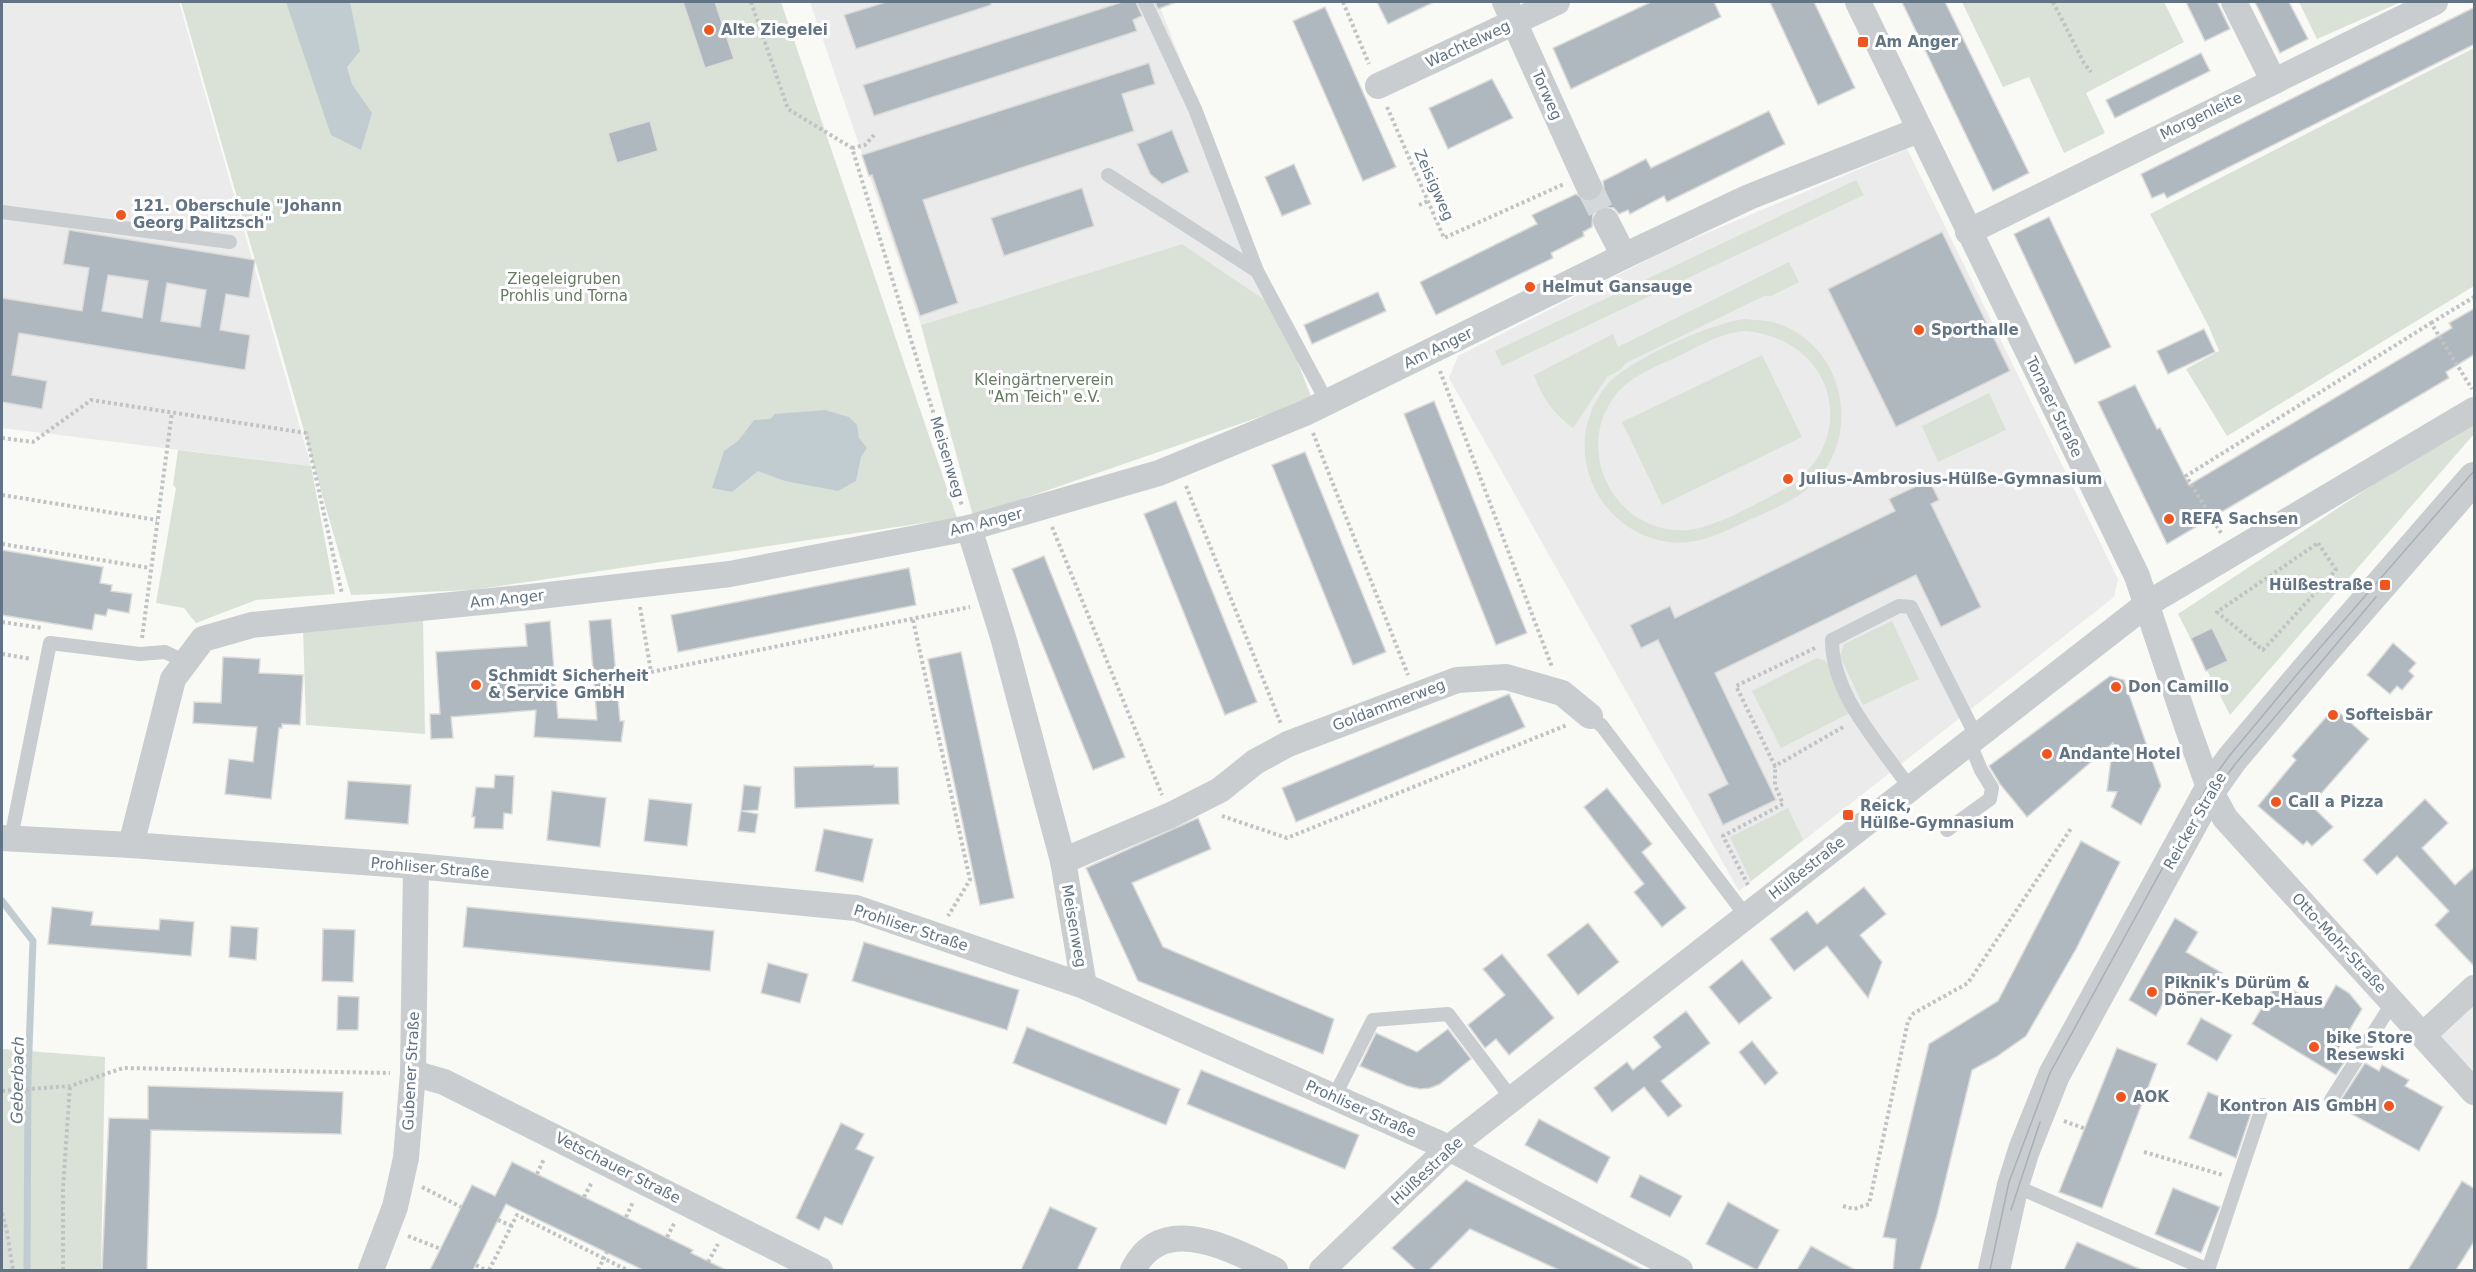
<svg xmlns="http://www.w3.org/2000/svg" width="2476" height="1272" font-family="'DejaVu Sans',sans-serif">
  <rect width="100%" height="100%" fill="#f9f9f6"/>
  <g fill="#eaebea">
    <path d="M2,2H179L311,466L2,428Z"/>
    <path d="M810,2H1158L1277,308L1182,244L921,325Z"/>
    <path d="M1907,149L2118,579L2114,597L1739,891L1449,378L1458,356L1669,249Z"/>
    <path d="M2474,988V1092L2423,1035Z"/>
  </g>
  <g fill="#dae2d7" fill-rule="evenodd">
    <path d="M181,2H781L957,518L473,590L351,595Z"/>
    <path d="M1962,2H2164L2184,42L2086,93L2105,133L2064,153L2029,77L2003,87Z"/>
    <path d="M2299,2H2401L2317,39Z"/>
    <path d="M2474,48V286L2227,436L2186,369L2219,351L2209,327L2150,214Z"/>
    <path d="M1856,180L1864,195L1502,366L1495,351Z"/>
    <path d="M1182,244L1277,308L1312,399L973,516L921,325Z"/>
    <path d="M1789,262L1799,282L1771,296H1764L1626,363L1620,370L1607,377L1573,428C1554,414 1542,398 1534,375L1613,334L1618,347Z"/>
    <path d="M1744,319C1755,320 1766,320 1776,323C1843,344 1863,432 1815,482C1797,501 1768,511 1745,522C1716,536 1690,548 1658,540C1590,522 1561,441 1607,385C1628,360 1712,323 1744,319ZM1744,331C1830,337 1861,430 1794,484C1766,498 1720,526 1690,530C1615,537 1570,448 1618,392C1634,374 1660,365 1681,355C1701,345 1721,333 1744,331Z"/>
    <path d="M1762,355L1802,437L1662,505L1622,422Z"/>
    <path d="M1989,393L2006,430L1938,462L1922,426Z"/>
    <path d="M2474,418V434L2230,715L2178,614Z"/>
    <path d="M178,450L311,466L335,594L256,600L196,623L184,608L156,603L176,488L173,485Z"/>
    <path d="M423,619L425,734L306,725L303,626Z"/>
    <path d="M1892,621L1919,679L1863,705L1840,656L1844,644Z"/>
    <path d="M1817,658L1826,661L1852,712L1781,748L1752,691Z"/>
    <path d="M1788,808L1803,840L1751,881L1730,837Z"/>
    <path d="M2,1049L105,1057L101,1270H2Z"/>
  </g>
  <g fill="#c1ccd1">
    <path d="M286,2H350L360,51L347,67L352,84L372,113L361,150L331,135Z"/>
    <path d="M825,410L849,417L857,425L859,438L867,448L861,457L856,481L838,491L785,481L758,471L732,492L712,488L724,451L739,440L754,420L770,419L775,414Z"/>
  </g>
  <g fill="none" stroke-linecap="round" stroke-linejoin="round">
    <path stroke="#c1ccd1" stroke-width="7" d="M2,901L33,941L28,1076L27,1270"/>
  </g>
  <g fill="#afb8be" stroke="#dbdbd9" stroke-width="1.5" fill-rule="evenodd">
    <path d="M683,2H715L734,59L705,68Z"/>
    <path d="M886,2H991V5L856,49L844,15Z"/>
    <path d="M1122,2H1136L1142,16L1133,20L1137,31L874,116L863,85Z"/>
    <path d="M1155,2H1176L1158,9Z"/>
    <path d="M1377,2H1434L1388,24Z"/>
    <path d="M1651,2H1714L1721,17L1571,89L1553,48Z"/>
    <path d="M1770,2H1814L1855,88L1818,105Z"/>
    <path d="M1902,2H1945L2029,173L1993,191Z"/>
    <path d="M2186,2H2217L2230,29L2205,41Z"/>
    <path d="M2255,2H2289L2308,39L2280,53Z"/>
    <path d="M1325,7L1396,167L1363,181L1293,21Z"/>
    <path d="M2475,7V44L2167,198L2164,193L2152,198L2141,174Z"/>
    <path d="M2201,53L2210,71L2115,118L2106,100Z"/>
    <path d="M1149,63L1155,84L1122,94L1134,131L923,200L958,303L920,316L872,175L869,176L862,155Z"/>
    <path d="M1492,79L1513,118L1448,149L1429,108Z"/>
    <path d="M1769,111L1785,144L1667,202L1664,196L1630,214L1628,210L1619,214L1614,208L1600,207L1593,213L1592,227L1583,232L1584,236L1551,253L1553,258L1436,315L1420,282L1537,224L1532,215L1576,194L1587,202L1595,201L1601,195L1604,188L1603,181L1646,159L1651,168Z"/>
    <path d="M650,121L658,151L617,163L608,133Z"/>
    <path d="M1172,130L1189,172L1162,184L1150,174L1137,144Z"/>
    <path d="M1294,164L1311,204L1282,216L1265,177Z"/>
    <path d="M1082,188L1094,226L1004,256L991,218Z"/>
    <path d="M2049,217L2111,347L2075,364L2014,234Z"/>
    <path d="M69,230L255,260L249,298L226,294L220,330L250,335L245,370L19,333L12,375L47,381L42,409L2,402V298L82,311L89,268L63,264ZM108,275L148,281L142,318L102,311ZM167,283L206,290L200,327L161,321Z"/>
    <path d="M1942,232L2010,371L1896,427L1828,289Z"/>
    <path d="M1378,292L1386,311L1312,344L1304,325Z"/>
    <path d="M2475,308V354L2446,372L2449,378L2167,544L2098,402L2135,385L2157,429L2160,428L2189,485L2452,328L2449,323Z"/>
    <path d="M2204,329L2215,352L2168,374L2157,351Z"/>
    <path d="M1434,401L1527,633L1496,645L1404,414Z"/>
    <path d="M1305,452L1386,652L1353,665L1272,465Z"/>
    <path d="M1929,480L1939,500L1931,504L1981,607L1941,627L1916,575L1715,673L1776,800L1723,825L1708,794L1728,784L1658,640L1641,648L1630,625L1670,606L1675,618L1895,511L1889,499Z"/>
    <path d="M1176,501L1257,702L1225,715L1144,514Z"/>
    <path d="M2,550L103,567L100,583L112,585L111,591L132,594L129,613L108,609L106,616L95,614L92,630L2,615Z"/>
    <path d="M1044,556L1125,757L1093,770L1012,569Z"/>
    <path d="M909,568L916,605L678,652L671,615Z"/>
    <path d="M611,619L620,721H624L621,742L534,737L536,710L451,717L453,738L431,739L430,714H440L436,652L527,646L525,624L550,621L558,718L597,720L589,621Z"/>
    <path d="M2212,628L2228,661L2206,671L2191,638Z"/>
    <path d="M2393,643L2416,663L2409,671L2414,676L2402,690L2397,686L2390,694L2367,675Z"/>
    <path d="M961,652L1014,898L980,905L928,659Z"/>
    <path d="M223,657L260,659L259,673L303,675L300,725L282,724V728H279L271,799L225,794L229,759L253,762L257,727L193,723L194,702L221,703Z"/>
    <path d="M2110,676L2124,680L2161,786L2141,825L2111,807L2117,792L2107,791L2113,743L2027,817L2000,784L1989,766Z"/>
    <path d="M1509,694L1525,727L1296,822L1282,788Z"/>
    <path d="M2334,708L2369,739L2311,805L2333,827L2312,846L2307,841L2303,845L2258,806L2296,760L2292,756Z"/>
    <path d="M874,765V767H898L899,804L795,808L794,767Z"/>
    <path d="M495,775L514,776L512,814L504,813L503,829L474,828L475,817H472L476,787L494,788Z"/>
    <path d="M348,781L411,785L408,824L345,819Z"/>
    <path d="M744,785L761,787L758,810L741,811Z"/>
    <path d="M1607,788L1652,844L1642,852L1686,908L1662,927L1634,892L1644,884L1584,807Z"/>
    <path d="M552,791L606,798L600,847L547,840Z"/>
    <path d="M649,799L692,804L687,846L644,841Z"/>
    <path d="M2425,799L2448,823L2422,848L2455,885L2475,867V967L2435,925L2449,911L2397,856L2377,875L2363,860Z"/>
    <path d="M741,811L758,814L755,833L738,831Z"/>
    <path d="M1198,818L1211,849L1132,883L1163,947L1334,1019L1323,1054L1138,981L1086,868Z"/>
    <path d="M824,829L873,839L863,882L815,871Z"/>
    <path d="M2081,841L2120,862L2076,949L2026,1036L1996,1057L1972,1070L1937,1215L1920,1270H1893L1896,1239L1883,1237L1929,1044L1998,1001Z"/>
    <path d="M1864,887L1886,914L1860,935L1882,962L1868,998L1827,946L1794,971L1770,939L1807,911L1817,924Z"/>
    <path d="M52,907L93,912L91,925L159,930L160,919L194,922L191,956L48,944Z"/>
    <path d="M467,907L714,931L710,971L463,947Z"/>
    <path d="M2175,918L2198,932L2186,952L2222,973L2204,1004L2173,985L2156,1016L2129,1000Z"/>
    <path d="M1588,923L1619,962L1578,995L1547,955Z"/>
    <path d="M231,926L258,928L256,960L229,957Z"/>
    <path d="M323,929L355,930L353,982L322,981Z"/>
    <path d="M864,942L1019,990L1007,1030L852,981Z"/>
    <path d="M1502,954L1554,1018L1509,1055L1496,1039L1485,1048L1468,1025L1505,995L1483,969Z"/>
    <path d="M1742,960L1772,998L1739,1024L1709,987Z"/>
    <path d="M768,963L808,974L800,1003L761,993Z"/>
    <path d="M2278,981L2323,1008L2336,985L2349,993L2362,1009L2338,1049L2349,1055L2336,1075L2252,1024Z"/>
    <path d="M338,996L359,997L358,1030H337Z"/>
    <path d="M1686,1011L1710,1043L1661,1081L1682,1106L1668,1117L1644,1087L1612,1112L1594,1088L1627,1062L1633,1070L1661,1047L1653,1037Z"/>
    <path d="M2201,1018L2232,1035L2217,1061L2187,1044Z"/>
    <path d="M1027,1027L1180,1089L1166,1125L1013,1063Z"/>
    <path d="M1448,1029L1471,1059L1440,1084L1430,1088L1420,1089L1407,1086L1360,1066L1376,1033L1417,1052Z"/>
    <path d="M1752,1041L1778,1073L1765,1085L1739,1052Z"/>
    <path d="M2117,1048L2157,1064L2102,1208L2059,1192Z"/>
    <path d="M2365,1063L2379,1071L2382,1065L2409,1080L2405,1086L2443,1107L2419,1151L2337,1106Z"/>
    <path d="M1201,1070L1359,1135L1345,1169L1187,1104Z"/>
    <path d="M148,1086L343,1092L341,1134L151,1130L147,1270H102L109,1118L148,1119Z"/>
    <path d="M2208,1092L2252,1110L2236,1158L2189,1138Z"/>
    <path d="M1539,1119L1610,1157L1597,1183L1525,1145Z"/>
    <path d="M841,1123L864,1134L856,1149L874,1157L842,1225L825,1217L819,1230L796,1218Z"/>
    <path d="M512,1162L693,1250L691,1253L726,1270H643L506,1204L473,1270H430L472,1185L495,1196Z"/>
    <path d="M1640,1175L1682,1196L1670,1217L1630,1197Z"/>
    <path d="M1466,1180L1644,1270H1559L1470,1229L1429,1270H1416L1392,1248Z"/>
    <path d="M2462,1181L2475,1189V1240L2456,1270H2408Z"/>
    <path d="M2173,1188L2220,1207L2201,1253L2155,1234Z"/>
    <path d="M1728,1202L1779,1230L1757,1270L1706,1244Z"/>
    <path d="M1050,1207L1097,1228L1077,1270H1021Z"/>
    <path d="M2077,1242L2142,1270H2064Z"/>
    <path d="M1811,1246L1855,1270H1797Z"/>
  </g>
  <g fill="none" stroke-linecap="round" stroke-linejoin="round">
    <path stroke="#d3d8da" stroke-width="26" stroke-dasharray="26 13" stroke-linecap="butt" d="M1589,187L1606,221"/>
    <g stroke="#c0c3c5" stroke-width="4" stroke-dasharray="3 3" stroke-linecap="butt">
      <path d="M751,2L788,109L852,148L962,506"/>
      <path d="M1343,2L1369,64"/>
      <path d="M2053,2L2084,63L2091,72"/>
      <path d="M1387,107L1444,238L1564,184"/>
      <path d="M852,148L865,145L874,135"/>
      <path d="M1419,205L1428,201"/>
      <path d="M2431,323L2474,297"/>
      <path d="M1440,371L1552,667"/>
      <path d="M1313,433L1408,675"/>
      <path d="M2,438L33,442L91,400L306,433L342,594"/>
      <path d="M1186,486L1281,724"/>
      <path d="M2,495L157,520"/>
      <path d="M1052,527L1162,795"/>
      <path d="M2221,533L2186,476L2431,323L2472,389"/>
      <path d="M2318,543L2336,570L2263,650L2217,612Z"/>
      <path d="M2,544L150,568"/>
      <path d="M640,607L651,672L970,607"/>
      <path d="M913,620L970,880L948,916"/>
      <path d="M2,622L42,628"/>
      <path d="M142,638L172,412"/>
      <path d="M1815,648L1736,686L1775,766L1845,726"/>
      <path d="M2,654L31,659"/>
      <path d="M1222,816L1287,838L1567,725"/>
      <path d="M1748,885L1723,836L1783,804L1775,785V766"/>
      <path d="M2,1091L70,1086L123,1068L390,1073"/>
      <path d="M2064,1121L2086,1129"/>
      <path d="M2144,1152L2223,1175"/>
      <path d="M537,1174L544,1159"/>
      <path d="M422,1187L461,1207"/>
      <path d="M584,1197L592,1182"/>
      <path d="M1843,1206L1854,1209L1869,1204L1908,1021L1914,1013L1968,983L2072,827"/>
      <path d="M2,1213L7,1232L13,1270"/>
      <path d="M626,1217L633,1202"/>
      <path d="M498,1220L512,1226"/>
      <path d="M408,1236L441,1249"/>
      <path d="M667,1237L675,1222"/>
      <path d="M708,1262L718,1244"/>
      <path d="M476,1265L485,1270"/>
      <path d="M63,1270V1188L70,1086"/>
      <path d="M489,1270L517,1215L627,1270"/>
      <path d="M598,1270L607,1252"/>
    </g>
    <g stroke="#c9cdd0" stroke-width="14">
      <path d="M1145,2L1195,109L1257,271"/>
      <path d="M1108,175L1257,271L1327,402"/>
      <path d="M2,212L230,242"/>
      <path d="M1590,716L1602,726L1746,916"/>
      <path d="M1909,787C1879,743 1832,695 1832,640L1899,606L1911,607L1976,736"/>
      <path d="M1947,830L1990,799L1992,788L1981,770L1969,741"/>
      <path d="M11,838L50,643L140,654L165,652L186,662"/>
      <path d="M1334,1097L1373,1020L1448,1014L1512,1099"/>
      <path d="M2331,1100L2393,1002"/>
      <path d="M2013,1185L2208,1270"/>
      <path d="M2208,1270L2263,1105"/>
    </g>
    <g stroke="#c9cdd0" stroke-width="26">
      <path d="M1505,2L1589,187"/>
      <path d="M1858,2L2137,576L2187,726L2210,790L2225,818L2474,1092"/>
      <path d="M2234,2L2273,80"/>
      <path d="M1378,86L1557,2"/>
      <path d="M1606,221L1624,256"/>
      <path d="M1968,232L2435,2"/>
      <path d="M969,528L1003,637L1063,861L1084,986"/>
      <path d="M2,838L131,845L416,866L856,908L1084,986L1449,1148L1680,1270"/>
      <path d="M131,845L173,679L203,639L252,625L531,597L730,574L969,528L1159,473L1305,413L1624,256L1749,197L1919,130"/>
      <path d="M1063,861L1171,815L1220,790L1255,762L1288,744L1457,680L1506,677L1562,693L1590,716"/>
      <path d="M2423,1035L2474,988"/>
      <path d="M413,1073L444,1082L820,1270"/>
      <path d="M371,1270L395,1207L406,1158L413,1073L416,866"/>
      <path d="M1133,1270C1163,1210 1233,1251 1275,1270"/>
      <path d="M1322,1270L1449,1148L2147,604L2474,410"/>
    </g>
    <path stroke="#c9cdd0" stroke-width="32" d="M1994,1270L2013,1185L2024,1150L2054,1075L2210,790L2232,759L2313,663L2474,478"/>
    <g stroke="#a9afb5" stroke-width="1.5">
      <path d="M2212,795L2236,763L2376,597"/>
      <path d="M2011,1210L2040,1122"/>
      <path d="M1990,1270L2009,1182L2050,1073L2208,785L2230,755L2299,672L2474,471"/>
    </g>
  </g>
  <g fill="#f1551f" stroke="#fff" stroke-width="2">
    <circle cx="709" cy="30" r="6"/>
    <rect x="1857" y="36" width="12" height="12" rx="3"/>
    <circle cx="121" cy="215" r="6"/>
    <circle cx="1530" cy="287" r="6"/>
    <circle cx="1919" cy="330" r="6"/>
    <circle cx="1788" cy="479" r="6"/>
    <circle cx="2169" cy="519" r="6"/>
    <rect x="2379" y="579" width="12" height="12" rx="3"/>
    <circle cx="476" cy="685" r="6"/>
    <circle cx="2116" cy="687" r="6"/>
    <circle cx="2333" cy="715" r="6"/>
    <circle cx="2047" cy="754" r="6"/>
    <circle cx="2276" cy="802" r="6"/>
    <rect x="1842" y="809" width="12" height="12" rx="3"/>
    <circle cx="2152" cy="992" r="6"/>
    <circle cx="2314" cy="1047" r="6"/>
    <circle cx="2121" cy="1097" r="6"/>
    <circle cx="2389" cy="1106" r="6"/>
  </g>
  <g text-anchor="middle" stroke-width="6" stroke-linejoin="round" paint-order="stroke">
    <g font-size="15" font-weight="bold" fill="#627484" stroke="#fff" text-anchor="start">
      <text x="721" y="35">Alte Ziegelei</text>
      <text x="1875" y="47">Am Anger</text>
      <text x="133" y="211">121. Oberschule "Johann<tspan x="133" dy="17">Georg Palitzsch"</tspan></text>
      <text x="1542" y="292">Helmut Gansauge</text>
      <text x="1931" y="335">Sporthalle</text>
      <text x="1800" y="484">Julius-Ambrosius-Hülße-Gymnasium</text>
      <text x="2181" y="524">REFA Sachsen</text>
      <text x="2373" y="590" text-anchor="end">Hülßestraße</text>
      <text x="488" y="681">Schmidt Sicherheit<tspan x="488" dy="17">&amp; Service GmbH</tspan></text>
      <text x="2128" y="692">Don Camillo</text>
      <text x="2345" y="720">Softeisbär</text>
      <text x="2059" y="759">Andante Hotel</text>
      <text x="2288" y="807">Call a Pizza</text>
      <text x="1860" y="811">Reick,<tspan x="1860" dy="17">Hülße-Gymnasium</tspan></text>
      <text x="2164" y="988">Piknik's Dürüm &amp;<tspan x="2164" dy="17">Döner-Kebap-Haus</tspan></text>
      <text x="2326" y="1043">bike Store<tspan x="2326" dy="17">Resewski</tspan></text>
      <text x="2133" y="1102">AOK</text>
      <text x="2377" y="1111" text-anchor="end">Kontron AIS GmbH</text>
    </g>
    <g font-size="15" fill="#627484" stroke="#fff">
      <text transform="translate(1468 44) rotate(-25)" y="5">Wachtelweg</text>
      <text transform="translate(1547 95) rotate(66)" y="5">Torweg</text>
      <text transform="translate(2201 116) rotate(-26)" y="5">Morgenleite</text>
      <text transform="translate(1434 185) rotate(66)" y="5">Zeisigweg</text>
      <text transform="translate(1438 348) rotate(-26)" y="5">Am Anger</text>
      <text transform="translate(2054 407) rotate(64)" y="5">Tornaer Straße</text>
      <text transform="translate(947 457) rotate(73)" y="5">Meisenweg</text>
      <text transform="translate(986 522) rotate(-14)" y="5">Am Anger</text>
      <text transform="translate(507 599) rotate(-6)" y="5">Am Anger</text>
      <text transform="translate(1389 705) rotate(-21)" y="5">Goldammerweg</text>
      <text transform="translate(2195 821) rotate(-60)" y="5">Reicker Straße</text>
      <text transform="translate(430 868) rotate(5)" y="5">Prohliser Straße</text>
      <text transform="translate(1807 868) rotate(-38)" y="5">Hülßestraße</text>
      <text transform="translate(1074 926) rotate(80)" y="5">Meisenweg</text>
      <text transform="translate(911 928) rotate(18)" y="5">Prohliser Straße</text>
      <text transform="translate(2339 943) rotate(47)" y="5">Otto-Mohr-Straße</text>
      <text transform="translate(411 1071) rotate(-87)" y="5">Gubener Straße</text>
      <text transform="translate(1361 1109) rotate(24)" y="5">Prohliser Straße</text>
      <text transform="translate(618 1168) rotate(27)" y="5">Vetschauer Straße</text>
      <text transform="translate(1427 1171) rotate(-43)" y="5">Hülßestraße</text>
    </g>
    <g font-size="15" fill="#667a61" stroke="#fff">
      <text x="564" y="284">Ziegeleigruben<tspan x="564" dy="17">Prohlis und Torna</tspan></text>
      <text x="1044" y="385">Kleingärtnerverein<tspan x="1044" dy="17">"Am Teich" e.V.</tspan></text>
    </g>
    <g font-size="16" font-style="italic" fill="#5d747e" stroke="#fff">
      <text transform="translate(17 1080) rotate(-89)" y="6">Geberbach</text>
    </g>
  </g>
  <rect width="2476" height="1272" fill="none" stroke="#627484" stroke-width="6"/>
</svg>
